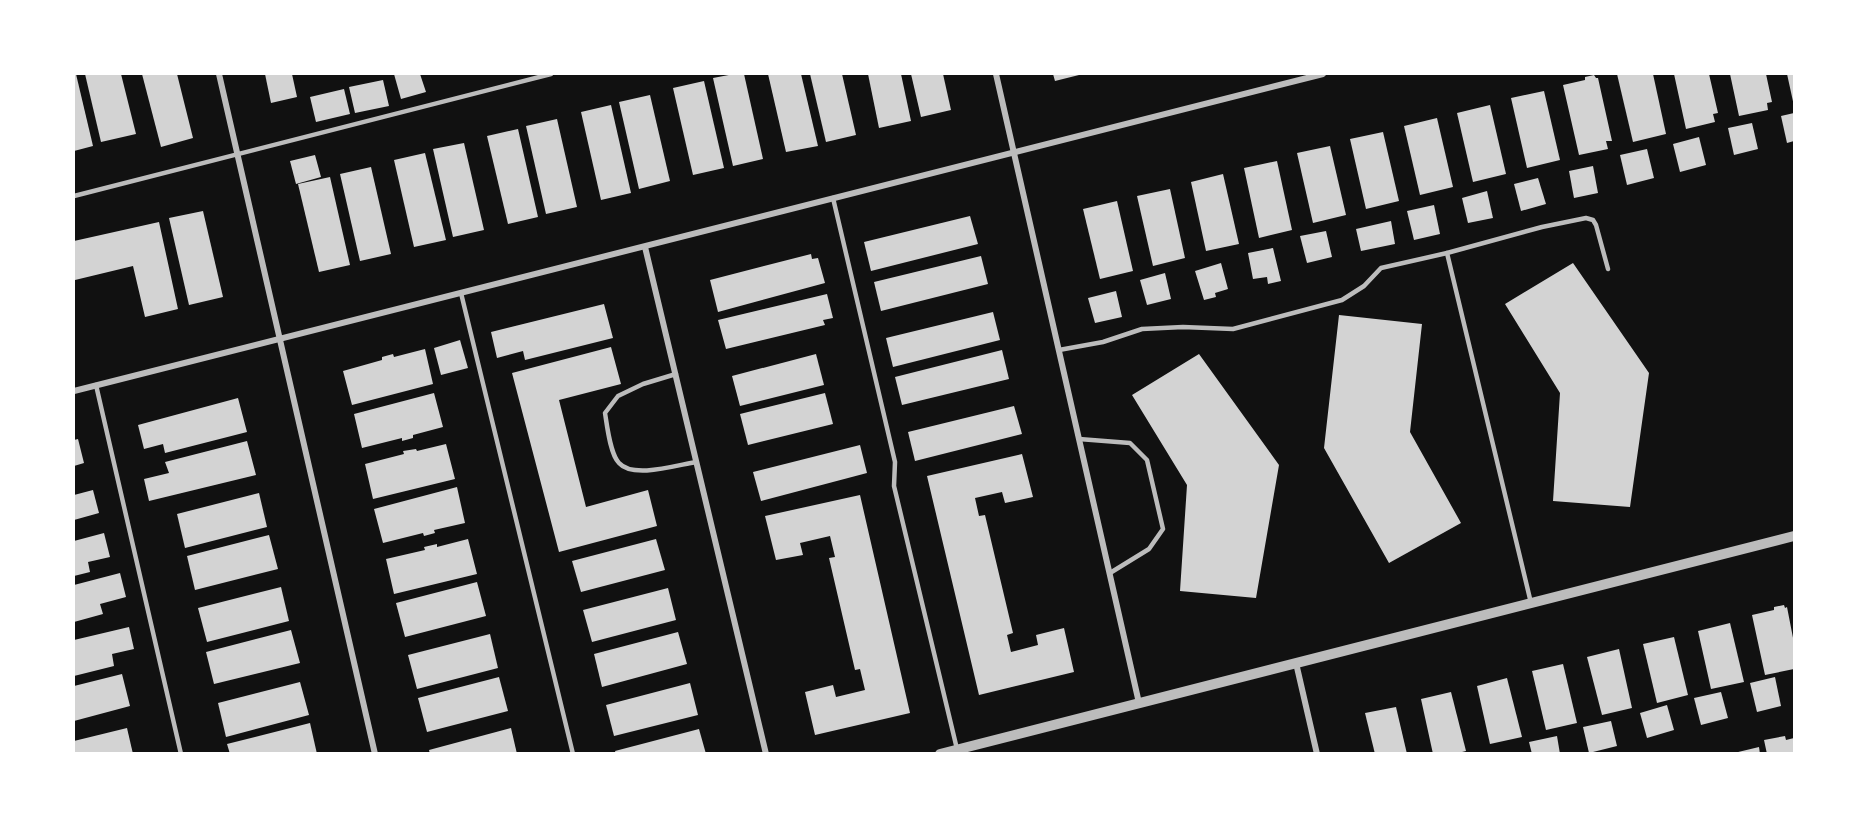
<svg xmlns="http://www.w3.org/2000/svg" width="1868" height="827" font-family="Cabin,sans-serif">
  <rect width="100%" height="100%" fill="#111"/>
  <g fill="#d3d3d3">
    <path d="M74,74H76L93,146L74,151Z"/>
    <path d="M85,74H121L136,134L101,142Z"/>
    <path d="M142,74H177L193,138L161,147Z"/>
    <path d="M265,74H292L297,97L271,103Z"/>
    <path d="M394,74H420L426,92L401,99Z"/>
    <path d="M734,74H744L763,159L733,166L713,78Z"/>
    <path d="M768,74H801L818,146L786,152Z"/>
    <path d="M810,74H842L856,135L826,142Z"/>
    <path d="M868,74H901L911,121L879,128Z"/>
    <path d="M911,74H943L951,110L921,117Z"/>
    <path d="M1053,74H1083L1055,81Z"/>
    <path d="M1617,74H1653L1666,134L1633,142Z"/>
    <path d="M1674,74H1709L1718,113L1713,114L1715,122L1686,129Z"/>
    <path d="M1730,74H1766L1772,102L1767,103L1768,110L1739,116Z"/>
    <path d="M1787,74H1794V106Z"/>
    <path d="M1594,75L1596,78H1598L1612,141H1606L1608,149L1579,155L1563,85L1585,80V77Z"/>
    <path d="M383,80L389,106L355,113L349,87Z"/>
    <path d="M704,81L724,168L693,175L673,88Z"/>
    <path d="M344,89L350,114L316,122L310,97Z"/>
    <path d="M1544,91L1560,160L1527,168L1511,98Z"/>
    <path d="M650,95L670,181L639,189L619,102Z"/>
    <path d="M611,105L631,193L601,200L581,112Z"/>
    <path d="M1490,105L1506,174L1473,182L1457,113Z"/>
    <path d="M1794,113V141L1787,143L1781,116Z"/>
    <path d="M1437,118L1453,187L1420,195L1404,126Z"/>
    <path d="M557,119L577,207L546,214L526,126Z"/>
    <path d="M1752,123L1758,149L1734,155L1728,128Z"/>
    <path d="M518,129L538,217L508,224L487,136Z"/>
    <path d="M1383,132L1399,201L1366,209L1350,139Z"/>
    <path d="M1699,137L1706,165L1680,172L1673,144Z"/>
    <path d="M464,143L484,230L453,237L433,149Z"/>
    <path d="M1330,146L1346,215L1313,223L1297,153Z"/>
    <path d="M1647,149L1654,178L1627,185L1620,155Z"/>
    <path d="M425,153L446,240L414,247L394,160Z"/>
    <path d="M315,155L321,177L296,184L290,161Z"/>
    <path d="M1277,161L1292,230L1259,238L1244,168Z"/>
    <path d="M1593,166L1598,193L1574,198L1569,171Z"/>
    <path d="M371,167L391,254L360,261L340,174Z"/>
    <path d="M1223,174L1239,244L1206,251L1191,182Z"/>
    <path d="M330,177L350,265L319,272L298,184Z"/>
    <path d="M1538,178L1546,204L1521,211L1514,184Z"/>
    <path d="M1170,189L1185,258L1153,266L1137,196Z"/>
    <path d="M1487,191L1493,218L1468,223L1462,198Z"/>
    <path d="M1117,201L1133,271L1100,279L1083,209Z"/>
    <path d="M1434,205L1440,234L1414,240L1407,211Z"/>
    <path d="M203,211L223,297L189,305L169,218Z"/>
    <path d="M970,216L978,244L871,271L864,242Z"/>
    <path d="M1391,221L1395,244L1361,251L1356,229Z"/>
    <path d="M159,222L178,309L145,317L133,266L75,280L74,272V241Z"/>
    <path d="M1326,231L1332,257L1307,263L1300,236Z"/>
    <path d="M1273,248L1281,281L1268,284L1267,277L1253,279L1248,253Z"/>
    <path d="M811,254L812,259L818,258L825,283L718,312L710,280Z"/>
    <path d="M981,256L988,284L881,311L874,282Z"/>
    <path d="M1221,263L1228,289L1215,293L1216,297L1204,300L1195,271Z"/>
    <path d="M1573,263L1649,373L1630,507L1553,501L1560,393L1505,304Z"/>
    <path d="M1165,273L1171,299L1147,305L1140,280Z"/>
    <path d="M1116,291L1122,317L1095,323L1088,298Z"/>
    <path d="M827,294L833,318L823,320L825,325L726,349L718,320Z"/>
    <path d="M604,304L613,338L525,360L523,351L497,358L491,332Z"/>
    <path d="M993,312L1000,340L893,367L886,338Z"/>
    <path d="M1339,315L1422,324L1410,432L1461,523L1389,563L1324,448Z"/>
    <path d="M460,340L468,368L441,375L434,348Z"/>
    <path d="M611,347L621,384L559,400L586,507L648,490L657,526L559,552L512,373Z"/>
    <path d="M425,349L433,384L352,405L343,371L382,360V357L393,354L394,357Z"/>
    <path d="M1002,350L1009,379L902,405L895,377Z"/>
    <path d="M816,354L824,385L740,406L732,376Z"/>
    <path d="M1199,354L1279,465L1256,598L1180,591L1187,485L1132,395Z"/>
    <path d="M434,393L443,427L413,435V438L402,441V438L362,448L354,414Z"/>
    <path d="M825,393L833,424L748,445L740,414Z"/>
    <path d="M238,398L247,432L165,453L163,444L144,449L138,425Z"/>
    <path d="M1014,406L1022,434L915,461L908,432Z"/>
    <path d="M78,439L84,463L74,466V440Z"/>
    <path d="M247,441L256,475L149,501L144,479L169,473L165,462Z"/>
    <path d="M446,444L455,479L373,499L365,464L404,454L403,451L416,449L417,451Z"/>
    <path d="M860,445L867,473L761,501L753,472Z"/>
    <path d="M1022,454L1033,497L1005,503L1002,492L975,498L979,516L985,515L1013,633L1007,635L1011,652L1038,645L1036,635L1064,628L1074,672L979,695L927,476Z"/>
    <path d="M457,487L465,523L434,530L435,533L424,536L423,533L383,543L374,509Z"/>
    <path d="M93,490L99,513L74,520V495Z"/>
    <path d="M259,493L267,527L185,548L177,514Z"/>
    <path d="M860,495L910,713L815,735L805,692L833,685L836,697L865,690L860,669L855,670L829,558L835,557L830,536L800,543L803,555L776,560L765,516Z"/>
    <path d="M104,533L110,557L88,562L90,572L74,576V541Z"/>
    <path d="M269,535L278,569L195,590L187,556Z"/>
    <path d="M468,539L477,574L394,594L386,559L425,550L424,547L437,544V547Z"/>
    <path d="M656,539L665,570L581,592L572,561Z"/>
    <path d="M120,573L126,597L100,604L103,614L74,622V585Z"/>
    <path d="M477,582L486,616L405,637L396,603Z"/>
    <path d="M281,587L289,621L207,642L198,608Z"/>
    <path d="M668,588L676,620L592,642L583,610Z"/>
    <path d="M1784,605L1785,608L1787,607L1794,643V669L1765,675L1752,615L1774,610V607Z"/>
    <path d="M1730,623L1744,682L1711,689L1698,631Z"/>
    <path d="M129,627L134,649L112,654L114,666L74,676V640Z"/>
    <path d="M291,630L300,663L214,684L206,652Z"/>
    <path d="M678,632L687,664L602,687L594,654Z"/>
    <path d="M490,634L498,668L417,689L408,655Z"/>
    <path d="M1674,637L1688,695L1657,703L1643,644Z"/>
    <path d="M1619,649L1632,708L1602,715L1587,657Z"/>
    <path d="M1563,664L1577,723L1546,730L1532,671Z"/>
    <path d="M122,674L130,706L74,721V686Z"/>
    <path d="M499,677L508,711L427,732L418,698Z"/>
    <path d="M1775,677L1781,706L1757,712L1750,683Z"/>
    <path d="M1507,678L1522,737L1490,744L1477,686Z"/>
    <path d="M300,682L309,715L226,737L218,703Z"/>
    <path d="M690,683L698,715L614,736L606,705Z"/>
    <path d="M1451,692L1466,751L1454,754H1433L1421,699Z"/>
    <path d="M1721,692L1728,718L1701,725L1694,698Z"/>
    <path d="M1667,705L1674,730L1647,738L1640,713Z"/>
    <path d="M1396,707L1407,754H1375L1365,713Z"/>
    <path d="M1611,721L1617,746L1589,753L1583,727Z"/>
    <path d="M310,723L317,754H230L227,744Z"/>
    <path d="M127,728L133,754H74V741Z"/>
    <path d="M511,728L517,754H430L429,750Z"/>
    <path d="M699,729L706,754H616L615,751Z"/>
    <path d="M1557,736L1560,754H1532L1529,742Z"/>
    <path d="M1785,736L1786,740L1794,738V754H1767L1764,740Z"/>
    <path d="M1759,747L1760,754H1734V753Z"/>
  </g>
  <g fill="none" stroke-linecap="round" stroke-linejoin="round">
    <g stroke="#bcbcbc" stroke-width="4.5">
      <path d="M74,196L551,74"/>
      <path d="M833,198L895,462L894,486L957,749"/>
      <path d="M1447,253L1542,227L1586,218L1593,220L1596,225L1608,269"/>
      <path d="M461,293L573,754"/>
      <path d="M1059,350L1103,342L1142,329L1183,327L1233,329L1342,300L1364,286L1381,268L1447,253L1531,603"/>
      <path d="M676,374L643,384L618,396L605,413C607,425 610,454 619,463C633,479 677,465 696,462"/>
      <path d="M96,385L181,754"/>
      <path d="M1079,439L1130,443L1147,460L1163,529L1149,549L1110,573"/>
    </g>
    <g stroke="#bcbcbc" stroke-width="6">
      <path d="M219,74L375,754"/>
      <path d="M996,74L1139,703"/>
      <path d="M645,247L766,754"/>
      <path d="M74,391L1323,74"/>
      <path d="M1296,663L1317,754"/>
    </g>
    <path stroke="#bcbcbc" stroke-width="10" d="M940,754L1794,536"/>
  </g>
  <rect width="1868" height="827" fill="none" stroke="#ffffff" stroke-width="150"/>
</svg>
